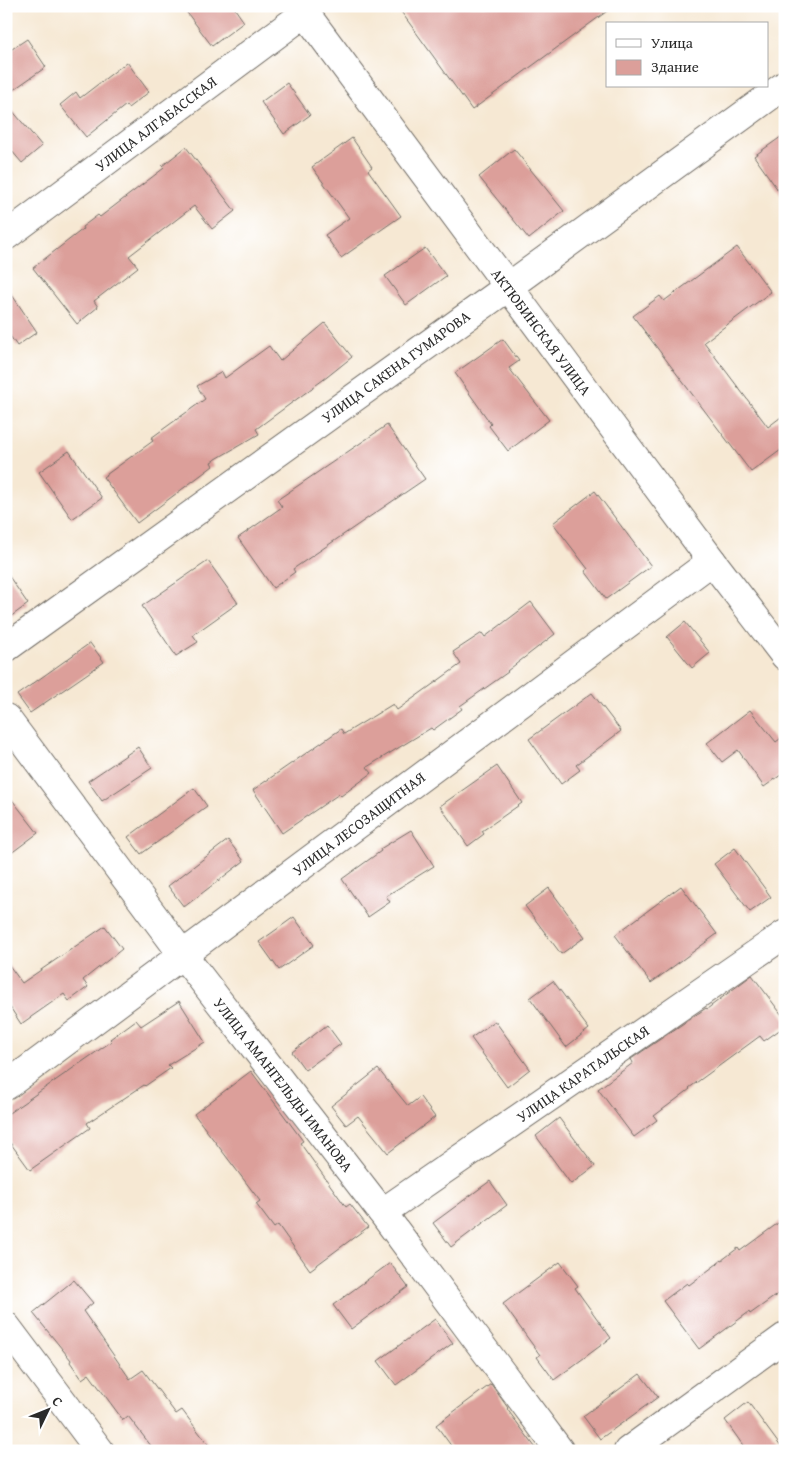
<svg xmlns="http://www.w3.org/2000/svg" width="791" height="1457" font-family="'Gentium Book Plus',serif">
  <rect width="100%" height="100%" fill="#fff"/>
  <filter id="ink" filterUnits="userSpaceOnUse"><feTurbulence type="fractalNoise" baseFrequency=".02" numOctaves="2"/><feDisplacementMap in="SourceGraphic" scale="10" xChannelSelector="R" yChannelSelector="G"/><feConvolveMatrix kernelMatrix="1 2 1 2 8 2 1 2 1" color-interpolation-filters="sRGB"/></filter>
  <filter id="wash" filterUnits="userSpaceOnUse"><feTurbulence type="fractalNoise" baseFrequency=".0096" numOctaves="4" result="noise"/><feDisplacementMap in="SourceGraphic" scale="20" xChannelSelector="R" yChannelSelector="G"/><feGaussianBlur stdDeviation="1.12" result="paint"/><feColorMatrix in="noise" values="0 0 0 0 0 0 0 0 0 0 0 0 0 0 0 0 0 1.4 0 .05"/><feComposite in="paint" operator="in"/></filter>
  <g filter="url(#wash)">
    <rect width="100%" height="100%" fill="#f6e8d3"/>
    <g id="blocks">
      <g fill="#dc9f9a">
        <path d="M182,6H233L244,22L212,46Z"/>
        <path d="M397,6H614L472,110Z"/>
        <path d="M27,39L46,67L13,90L6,79V53Z"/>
        <path d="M127,62L149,92L128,108L126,105L86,137L60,105L76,92L80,98Z"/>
        <path d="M287,83L310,115L284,134L261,102Z"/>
        <path d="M6,103L42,146L22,163L6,144Z"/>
        <path d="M785,134V200L754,156Z"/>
        <path d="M352,138L372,167L368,170L401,216L341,258L325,235L349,218L312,167Z"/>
        <path d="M186,147L235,211L212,229L194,206L129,256L138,267L94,301L98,307L77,324L33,268L83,229L82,227L98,215L100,217L164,168L162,166Z"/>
        <path d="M514,149L564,211L529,239L479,177Z"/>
        <path d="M737,247L771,292L704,342L768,427L785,414V447L751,472L633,316L660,296L664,301Z"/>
        <path d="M425,248L446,276L406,305L385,276Z"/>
        <path d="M6,286L37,332L17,346L6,330Z"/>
        <path d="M325,323L352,357L327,377L256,429L259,434L211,462L213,466L137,523L103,477L153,441L151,438L205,399L197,386L222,372L225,378L269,346L280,361Z"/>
        <path d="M503,339L519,361L509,368L549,420L508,451L489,426L491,424L455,373Z"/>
        <path d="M387,425L425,479L293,569L295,572L273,588L238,538L282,507L277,500Z"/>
        <path d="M69,451L102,498L72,519L39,472Z"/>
        <path d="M595,491L651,566L606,599L585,571L588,569L553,523Z"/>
        <path d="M208,561L238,603L193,635L198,642L176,656L142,606Z"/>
        <path d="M6,572L28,604L6,620Z"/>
        <path d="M531,602L555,634L507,671L508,672L460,706L462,709L433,730L431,728L367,767L372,773L341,796L339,794L282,833L253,790L341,729L344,734L393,704L397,710L461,664L453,652L482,633L485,637Z"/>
        <path d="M685,622L710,653L692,668L667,637Z"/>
        <path d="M90,643L104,662L30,713L17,695Z"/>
        <path d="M592,693L621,731L576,765L580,770L561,784L529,739Z"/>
        <path d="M750,710L776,742L785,735V772L764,787L738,750L722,762L707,743Z"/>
        <path d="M138,747L152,768L102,801L88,781Z"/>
        <path d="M497,766L522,803L482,831L484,834L468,846L440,806Z"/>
        <path d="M194,788L207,806L141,854L128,837Z"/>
        <path d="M6,792L38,833L6,857Z"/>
        <path d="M411,830L434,866L386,896L390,902L368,917L342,879L381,851L380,849Z"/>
        <path d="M228,840L244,861L184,907L168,886Z"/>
        <path d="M735,848L771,897L750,912L714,864Z"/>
        <path d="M681,886L717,934L651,983L615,935Z"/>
        <path d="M549,888L585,937L561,954L525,906Z"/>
        <path d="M294,917L314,945L279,970L259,942Z"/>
        <path d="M105,926L122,949L83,980L88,987L69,1001L64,994L21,1024L6,1001V961L22,983Z"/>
        <path d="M752,975L785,1019V1026L764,1041L760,1036L689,1088L690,1089L654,1116L657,1120L634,1137L598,1089L633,1063L631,1059L706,1008L707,1009Z"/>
        <path d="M553,981L589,1029L566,1047L530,998Z"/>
        <path d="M179,1001L205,1042L168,1065L171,1068L145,1086L144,1085L87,1123L90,1128L30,1170L6,1137V1115L112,1041L110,1039L136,1020L141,1026Z"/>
        <path d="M495,1021L530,1069L507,1087L471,1038Z"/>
        <path d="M327,1025L341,1044L305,1070L292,1052Z"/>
        <path d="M378,1069L408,1106L420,1097L435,1117L388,1153L358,1116L346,1125L331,1106Z"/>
        <path d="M251,1071L303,1141L300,1143L346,1207L350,1204L368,1227L310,1270L278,1225L274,1228L256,1204L260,1201L194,1114Z"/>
        <path d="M559,1118L595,1166L571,1184L536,1136Z"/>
        <path d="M490,1181L507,1205L451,1247L433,1223Z"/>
        <path d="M785,1218V1289L750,1314L749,1312L699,1349L663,1301L687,1283L689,1285L738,1248L740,1251Z"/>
        <path d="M560,1262L578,1286L575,1288L611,1338L554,1380L537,1357L540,1355L503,1304Z"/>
        <path d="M390,1263L408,1287L351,1329L333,1305Z"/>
        <path d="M74,1280L93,1303L83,1311L130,1379L143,1370L176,1414L182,1410L213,1451H155L128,1416L123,1420L89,1374L82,1379L70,1362L71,1360L33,1313Z"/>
        <path d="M435,1319L453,1343L396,1385L378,1361Z"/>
        <path d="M640,1374L658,1397L600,1439L583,1416Z"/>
        <path d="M491,1384L508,1408L507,1409L538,1451H455L436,1425Z"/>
        <path d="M748,1402L784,1451H747L725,1420Z"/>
      </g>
    </g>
  </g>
  <g filter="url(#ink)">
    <use href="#blocks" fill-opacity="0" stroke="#726d66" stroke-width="1"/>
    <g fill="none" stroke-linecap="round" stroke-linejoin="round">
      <g stroke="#726d66" stroke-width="30">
        <g id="minor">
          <path d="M300,6L712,561L785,656"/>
          <path d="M6,236L305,13"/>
          <path d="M6,648L508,287L785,85"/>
          <path d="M6,718L183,955L381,1211L560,1451"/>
          <path d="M6,1086L712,561"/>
          <path d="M381,1211L393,1205L785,934"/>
          <path d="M6,1326L100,1451"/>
          <path d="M628,1451L785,1337"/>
        </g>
      </g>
      <use href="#minor" stroke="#fff" stroke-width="28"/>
    </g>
  </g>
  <g text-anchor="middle" stroke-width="4" stroke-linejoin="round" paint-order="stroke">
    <g font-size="15" fill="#2b2b2b" stroke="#fff">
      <text transform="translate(156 124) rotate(-37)" y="5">УЛИЦА АЛГАБАССКАЯ</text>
      <text transform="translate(541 332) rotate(53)" y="5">АКТЮБИНСКАЯ УЛИЦА</text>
      <text transform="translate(396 367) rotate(-36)" y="5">УЛИЦА САКЕНА ГУМАРОВА</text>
      <text transform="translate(359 824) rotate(-37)" y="5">УЛИЦА ЛЕСОЗАЩИТНАЯ</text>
      <text transform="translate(583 1074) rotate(-35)" y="5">УЛИЦА КАРАТАЛЬСКАЯ</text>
      <text transform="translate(283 1085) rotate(52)" y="5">УЛИЦА АМАНГЕЛЬДЫ ИМАНОВА</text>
    </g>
  </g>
  <rect width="791" height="1457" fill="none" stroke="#fff" stroke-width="25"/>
  <rect x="606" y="22" width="162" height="65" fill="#ffffff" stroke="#aaaaaa"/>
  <rect x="616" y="39" width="25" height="8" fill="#ffffff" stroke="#aaaaaa"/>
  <text x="651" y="48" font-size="15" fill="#2b2b2b">Улица</text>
  <rect x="616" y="60" width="25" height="15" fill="#dc9f9a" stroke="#aaaaaa"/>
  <text x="651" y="72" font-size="15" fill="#2b2b2b">Здание</text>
  <g transform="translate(48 1410) rotate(47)" stroke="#ffffff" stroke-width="4" paint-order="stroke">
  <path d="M0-4L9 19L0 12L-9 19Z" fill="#2b2b2b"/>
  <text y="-8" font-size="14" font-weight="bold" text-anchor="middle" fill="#2b2b2b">С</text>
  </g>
</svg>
